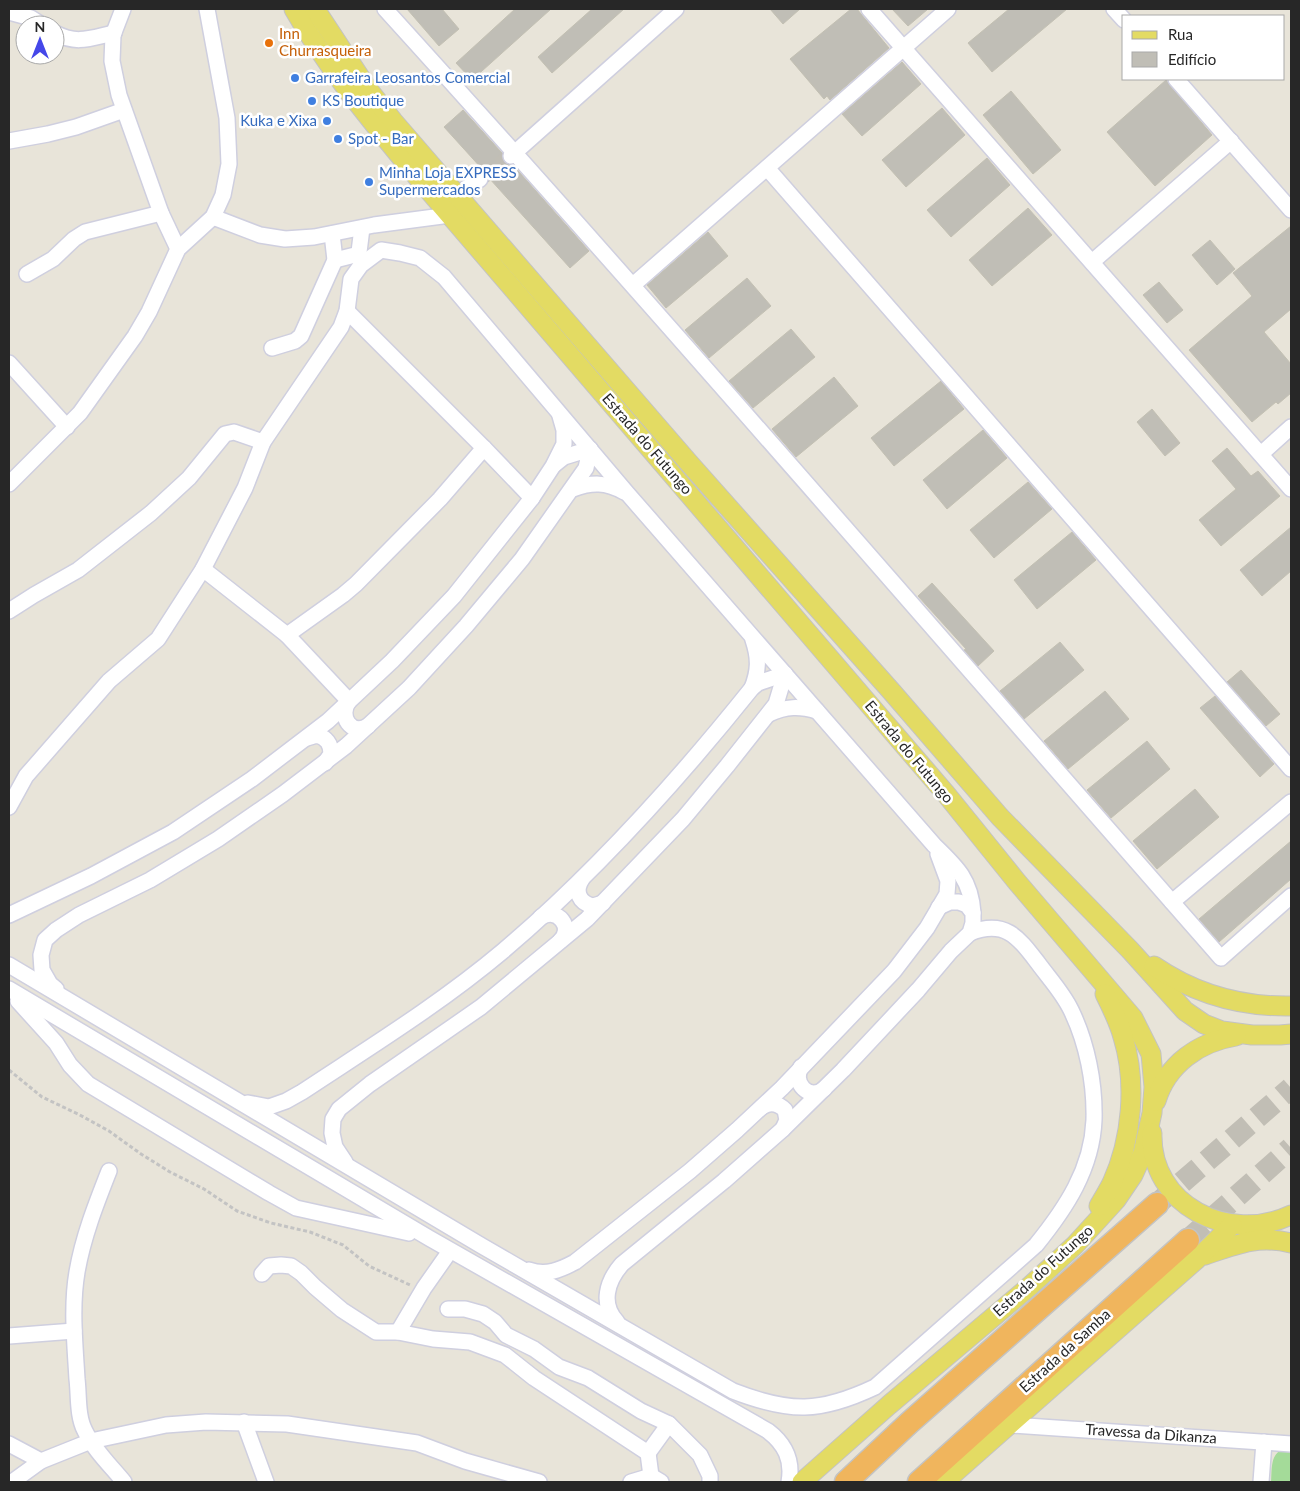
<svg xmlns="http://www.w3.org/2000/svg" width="1300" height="1491" font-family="Lato,sans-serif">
  <rect width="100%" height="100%" fill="#e8e4d9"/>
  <path fill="#a4db99" d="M1281,1450L1291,1451V1482H1271C1272,1471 1270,1456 1281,1450Z"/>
  <g fill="#c0beb6" stroke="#c3c0b3">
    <path d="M407,9H442L459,29L439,46Z"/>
    <path d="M515,9H551L472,80L456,63Z"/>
    <path d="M592,9H624L552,73L538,57Z"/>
    <path d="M770,9H800L783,24Z"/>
    <path d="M851,9H857L889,48L830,100L827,96L824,99L790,59Z"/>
    <path d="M892,9H928L908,26Z"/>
    <path d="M1009,9H1067L992,72L968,43Z"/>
    <path d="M902,62L921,84L862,136L842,114Z"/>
    <path d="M1166,80L1212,135L1155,186L1107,132Z"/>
    <path d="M1011,91L1061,150L1033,174L983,115Z"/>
    <path d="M942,108L965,135L906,187L882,160Z"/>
    <path d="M463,110L502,153L504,162L508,165H513L589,251L570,268L489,178L487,173L483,170L444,127Z"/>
    <path d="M987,158L1010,185L951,237L927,210Z"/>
    <path d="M1028,208L1052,235L992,286L969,260Z"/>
    <path d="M1291,226V309L1264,332L1291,364V393L1278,404L1276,402L1252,422L1189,350L1252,296L1233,273Z"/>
    <path d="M708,232L728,256L666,308L647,285Z"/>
    <path d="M1210,240L1235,269L1217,285L1192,255Z"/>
    <path d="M747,278L771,306L709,358L685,330Z"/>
    <path d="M1159,282L1183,310L1167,323L1143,295Z"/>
    <path d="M791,329L815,357L753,408L729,381Z"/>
    <path d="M834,377L858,406L796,457L772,429Z"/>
    <path d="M941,381L964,409L894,466L871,438Z"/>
    <path d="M1152,409L1180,443L1165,456L1137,422Z"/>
    <path d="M983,430L1007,458L947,509L923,480Z"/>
    <path d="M1227,448L1251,476L1258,471L1280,496L1221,546L1199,520L1236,489L1212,461Z"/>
    <path d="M1028,482L1052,509L994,558L970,530Z"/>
    <path d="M1291,527V571L1262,596L1240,570Z"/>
    <path d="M1072,532L1096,560L1037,609L1014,580Z"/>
    <path d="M932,583L994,651L978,666L964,650L966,649L918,596Z"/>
    <path d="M1060,642L1084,670L1024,719L1000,691Z"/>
    <path d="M1241,670L1280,714L1266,726L1227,682Z"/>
    <path d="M1105,691L1129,719L1068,769L1044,741Z"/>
    <path d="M1215,696L1274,764L1260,777L1200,708Z"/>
    <path d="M1147,741L1170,769L1111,818L1087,790Z"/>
    <path d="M1195,789L1219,817L1157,869L1133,841Z"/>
    <path d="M1291,841V879L1219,942L1199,919Z"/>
  </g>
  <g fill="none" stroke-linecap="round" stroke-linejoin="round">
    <path stroke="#c1beb5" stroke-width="15" stroke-dasharray="15 8" stroke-linecap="butt" d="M480,179L511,156"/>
    <g stroke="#c1beb5" stroke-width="22" stroke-dasharray="22 11" stroke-linecap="butt">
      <path d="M1157,1204L1291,1088"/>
      <path d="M1188,1240L1291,1148"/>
    </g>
    <g stroke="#cfcfdf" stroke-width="18">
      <g id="minor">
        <path d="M123,9L113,35L112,61L119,95L161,213L178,249"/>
        <path d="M385,9C668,321 943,641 1221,958L1291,896"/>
        <path d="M869,9L1291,489"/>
        <path d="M1114,9L1124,20"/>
        <path d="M9,12L31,18L42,25"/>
        <path d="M55,33C77,45 91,38 114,33"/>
        <path d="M1176,79L1291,210"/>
        <path d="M9,141L48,134L76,127L124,110"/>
        <path d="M511,156L676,9"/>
        <path d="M767,168L1291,769"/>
        <path d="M457,195L480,179"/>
        <path d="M213,217L260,235L285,239L314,237L374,225L450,215"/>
        <path d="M335,260L355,255L359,252L362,228"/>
        <path d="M1092,262L1231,141"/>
        <path d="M27,274L53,259L74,239L85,232L161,213"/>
        <path d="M633,285L948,9"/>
        <path d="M347,311L484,448"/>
        <path d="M272,348L295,341L301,336L335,260L332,234"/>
        <path d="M9,363L67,427"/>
        <path d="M1261,454L1291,427"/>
        <path d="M554,465L564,457L590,449"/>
        <path d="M9,484L80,413L135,336L149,312L178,249L213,217L223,195L229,164L227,118L207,9"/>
        <path d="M573,489C592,482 606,482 624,492"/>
        <path d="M203,569L287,635L343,595L356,584L440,499L484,448L532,498"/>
        <path d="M9,611L34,595L78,570L151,513L189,478L225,434L234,432L263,442"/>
        <path d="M287,635L349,701"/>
        <path d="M752,688C759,670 759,658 753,640"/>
        <path d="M349,701C338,716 351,736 368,726"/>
        <path d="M769,714C786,706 800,706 817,711"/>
        <path d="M307,738L317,735C327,738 331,744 331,754L325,763"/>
        <path d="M9,807L26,776L109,681L158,639L203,569L245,488L263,442L341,327L347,311L351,279L361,265L381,250L400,253L420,258L444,277L627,493L934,845C957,867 971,880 973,913"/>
        <path d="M582,879C574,891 579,903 593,906L603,903"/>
        <path d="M1172,902L1291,802"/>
        <path d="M9,915L91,876L173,832L252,779L328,721L392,661L454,596L532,498L553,466L564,444V430L560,416"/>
        <path d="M541,917C558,907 574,928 560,941"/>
        <path d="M9,965L482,1246L733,1391C790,1413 820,1413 875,1387L1036,1245C1066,1208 1092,1169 1094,1120C1095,1083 1087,1043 1071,1010C1063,993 1049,978 1038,963C1018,937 1005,919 970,933"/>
        <path d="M9,989L429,1238L768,1431C785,1444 793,1460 789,1482"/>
        <path d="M56,989L50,984L42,970L41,955L45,940L56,930L79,915L150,880L218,839L283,794L346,746L409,688L466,626L522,559L586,468L590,449"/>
        <path d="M18,1001L56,1043L70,1065L88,1084L269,1193L296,1208L409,1233"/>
        <path d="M801,1067C792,1083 809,1101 824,1089"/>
        <path d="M248,1103L269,1107L286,1101L302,1092C370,1047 440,1004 503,951C595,873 676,783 752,688L758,683L785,674"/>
        <path d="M762,1107C770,1101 778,1103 785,1110L787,1120L783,1129"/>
        <path d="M345,1162L335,1147L332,1133L333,1119L339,1109L370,1084L481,1007L587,919L683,819L727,766L776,704L785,674"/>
        <path d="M109,1171C96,1204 83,1237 77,1272C71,1307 75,1344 77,1379C79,1395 77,1416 85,1431C94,1450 111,1466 124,1482"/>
        <path d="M450,1251L424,1288L398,1332L433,1339L470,1342L505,1355L534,1378L648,1453L651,1476"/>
        <path d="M529,1270C546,1276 560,1270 575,1262L690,1171L737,1130L782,1088L894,971L927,928L947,894L948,881L938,854"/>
        <path d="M262,1274L269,1266L281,1265L291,1266L301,1273L315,1287L342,1310L376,1332H398"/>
        <path d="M448,1309H465L483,1314L495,1322L506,1335L534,1349L559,1367L588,1378L641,1411L669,1424L700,1455L710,1476V1482"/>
        <path d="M617,1322C600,1304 607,1281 622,1264L724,1181L783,1129L843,1070L918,990L951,951L970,933L973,923V913L967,905L959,902H950L939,907"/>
        <path d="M9,1336L74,1331"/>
        <path d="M244,1422L266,1482"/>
        <path d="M1011,1425L1291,1444"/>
        <path d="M9,1444L41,1461"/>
        <path d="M648,1453L669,1424"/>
        <path d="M12,1482L41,1461L91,1441L166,1425L206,1422L287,1424L417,1443L465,1461L539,1482"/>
        <path d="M631,1482L651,1476L661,1482"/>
        <path d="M1261,1482L1264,1442"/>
      </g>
    </g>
    <g stroke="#c3c3c3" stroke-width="21">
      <g id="major">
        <path d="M294,9C329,71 374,124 419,179L873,709L946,794L1017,882L1133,1018L1151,1054L1154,1087L1152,1113L1143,1153L1133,1175L1116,1200L1075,1245L1030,1286L889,1405L802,1482"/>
        <path d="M315,9L367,88L393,121L689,463L892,692L1000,817L1130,950L1185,1011L1204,1024L1222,1031L1252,1035H1280L1291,1034"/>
        <path d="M1154,966C1195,994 1241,1007 1291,1006"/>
        <path d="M1156,1101C1167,1064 1199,1042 1236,1036"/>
        <path d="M1152,1133C1150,1206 1229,1244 1291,1215"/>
        <path d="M1099,1206C1103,1199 1108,1191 1112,1183C1132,1139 1137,1083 1123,1037C1119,1022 1112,1008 1105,994"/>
        <path d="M1205,1255C1237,1244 1258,1235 1291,1243"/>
        <path d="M944,1482L1197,1259L1232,1225"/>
      </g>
    </g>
    <g stroke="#c3c3c3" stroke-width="25">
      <g id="highway">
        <path d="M846,1482L909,1423L1157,1204"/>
        <path d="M919,1482L1188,1240"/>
      </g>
    </g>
    <path stroke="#c3c3c3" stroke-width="3" stroke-dasharray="4 2.5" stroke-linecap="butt" d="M9,1070L42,1097L78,1114L109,1131L141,1154L170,1172L204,1189L237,1211L271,1223L310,1232L343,1245L369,1266L410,1285"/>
    <use href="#minor" stroke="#fff" stroke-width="15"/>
    <use href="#major" stroke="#e3db63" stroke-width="19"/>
    <use href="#highway" stroke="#f0b55d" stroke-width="22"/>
  </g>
  <circle fill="#e8710a" stroke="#fff" stroke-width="2" cx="269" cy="43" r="5"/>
  <g fill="#3f7fe0" stroke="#fff" stroke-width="2">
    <circle cx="295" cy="78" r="5"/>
    <circle cx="312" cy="101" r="5"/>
    <circle cx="327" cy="121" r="5"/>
    <circle cx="338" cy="139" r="5"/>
    <circle cx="369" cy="182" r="5"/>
  </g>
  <g text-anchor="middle" stroke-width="5" stroke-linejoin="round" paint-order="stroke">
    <g font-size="15" fill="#c56008" stroke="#fff" text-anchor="start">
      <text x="279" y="39">Inn<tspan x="279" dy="17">Churrasqueira</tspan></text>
    </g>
    <g font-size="15" fill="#366cbe" stroke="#fff" text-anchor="start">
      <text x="305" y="83">Garrafeira Leosantos Comercial</text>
      <text x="322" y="106">KS Boutique</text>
      <text x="317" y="126" text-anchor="end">Kuka e Xixa</text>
      <text x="348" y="144">Spot - Bar</text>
      <text x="379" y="178">Minha Loja EXPRESS<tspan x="379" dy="17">Supermercados</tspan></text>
    </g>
    <g font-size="15" fill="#272727" stroke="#fff">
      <text transform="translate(647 444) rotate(49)" y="5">Estrada do Futungo</text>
      <text transform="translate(909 752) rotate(50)" y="5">Estrada do Futungo</text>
      <text transform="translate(1043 1271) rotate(-42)" y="5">Estrada do Futungo</text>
      <text transform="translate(1065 1351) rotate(-42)" y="5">Estrada da Samba</text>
      <text transform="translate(1151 1434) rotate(4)" y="5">Travessa da Dikanza</text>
    </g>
  </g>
  <rect width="1300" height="1491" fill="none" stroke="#272727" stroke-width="20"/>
  <rect x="1122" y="15" width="162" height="65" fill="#ffffff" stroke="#a9a9a9"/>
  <rect x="1132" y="31" width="25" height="8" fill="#e3db63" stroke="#a9a9a9"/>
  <text x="1168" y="40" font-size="15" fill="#272727">Rua</text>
  <rect x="1132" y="52" width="25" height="15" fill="#c0beb6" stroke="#a9a9a9"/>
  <text x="1168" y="65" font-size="15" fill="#272727">Edifício</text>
  <g transform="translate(40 40)"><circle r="24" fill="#ffffff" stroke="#a9a9a9"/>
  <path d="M0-4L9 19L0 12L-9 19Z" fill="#4547e9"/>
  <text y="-8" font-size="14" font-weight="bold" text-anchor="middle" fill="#272727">N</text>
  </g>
</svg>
